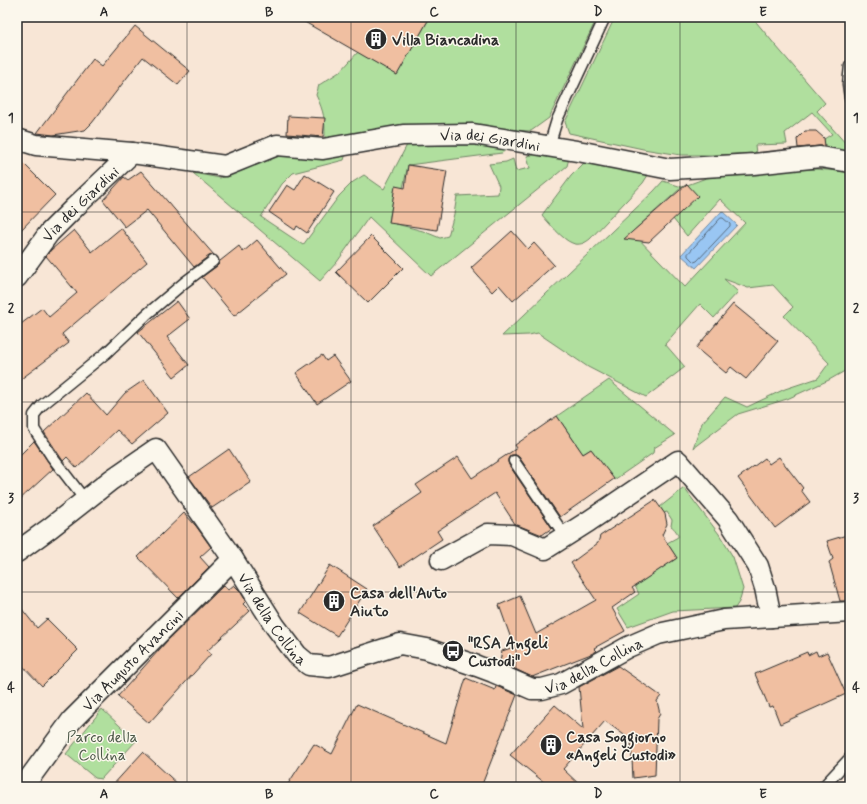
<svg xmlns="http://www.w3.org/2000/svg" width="867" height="804" font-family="Mynerve,sans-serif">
  <rect width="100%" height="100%" fill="#f8e6d6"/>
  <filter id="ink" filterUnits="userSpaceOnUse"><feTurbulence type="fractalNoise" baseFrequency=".025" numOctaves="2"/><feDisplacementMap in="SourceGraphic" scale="8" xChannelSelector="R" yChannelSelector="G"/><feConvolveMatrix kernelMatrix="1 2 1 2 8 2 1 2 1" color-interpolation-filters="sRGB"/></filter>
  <g filter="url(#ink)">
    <g fill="#b0df9e" stroke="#6e8564" fill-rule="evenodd">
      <path d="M431,17H591L596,20L549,118L531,131L436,126L325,138C325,119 324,112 316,95L319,85L341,71L358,52L397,75L426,24Z"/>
      <path d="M615,17H752L776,46L825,103L817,111L847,145L848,155L825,154L824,139L832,134L812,112L785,133L787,144L755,145L756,153L721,155H681L643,149L569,133L565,122Z"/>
      <path d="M407,145H507V149L502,153L408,165L403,188L395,187L389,222L423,231L440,238L448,236L454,214L457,196L498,194L499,186L489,164L506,162L513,159L516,171L530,168L527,156L537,154L569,158L567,166L431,276L369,217L337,262L320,281L193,173L220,178L244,170L281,153L347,150L344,160L293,173L282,184L261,217L303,245L339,196L353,182L364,175L384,189Z"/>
      <path d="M588,159L648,175L643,183L590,239C585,243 579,246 572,243C563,240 548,222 542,215L571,176Z"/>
      <path d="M787,169H816L850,172V368L829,380L787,399L738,414L693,448L702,423L725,397L747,407L785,389L818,378L829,363L784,316L793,307L773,285L748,288L724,279L738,292L714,318L700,304L665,344L685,367L646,397L588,367L538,333L529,335L502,336L654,191L663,181L682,187L706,178L756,171ZM682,187L688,193L673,219L687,236L720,199L745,223L685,287L632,232Z"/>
      <path d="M609,380L675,435L654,448L653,453L614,480L591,449L583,454L557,416Z"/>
      <path d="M684,488L719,534L733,557L743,589L739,602L735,608L673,611L628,627L617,609L639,594L635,586L677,558L667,543L678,537C678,533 675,529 671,526L672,520L667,512L664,513L660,507Z"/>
      <path d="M102,709L136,741L101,779L95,778L66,754Z"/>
    </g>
    <path fill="#99c6f3" stroke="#6d88a3" d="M722,211L737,225L696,268L681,255Z"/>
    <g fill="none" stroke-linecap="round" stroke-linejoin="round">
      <path stroke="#57697b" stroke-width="1" d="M721,218H723L730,224V226L697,261L694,262L688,256V254Z"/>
    </g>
    <g fill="#f0bfa1" stroke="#2b2b2b">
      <path d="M296,17H430L397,75Z"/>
      <path d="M135,26L190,71L178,85L143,57L92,123L85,130L53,135L37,133L93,59L102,66Z"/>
      <path d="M288,116L325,118L323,137L287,134Z"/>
      <path d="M805,131H816L824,138L825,146H819L798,148L797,139Z"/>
      <path d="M17,157L55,195L17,234Z"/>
      <path d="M408,165L447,171L437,230L389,223L395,186L405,188Z"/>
      <path d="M141,171L214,255L209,256L194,267L147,210L125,227L103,200L124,177L128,180Z"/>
      <path d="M305,174L334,192L307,233L297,226L295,230L269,212L287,185L295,190Z"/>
      <path d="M687,184L698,196L649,242L624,239Z"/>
      <path d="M121,228L147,262L62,334L69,343L17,382V327L42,308L49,317L77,293L46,256L51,250L74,230L92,252Z"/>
      <path d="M512,231L528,249L534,243L554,265L513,301L499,285L492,292L471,268Z"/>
      <path d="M371,236L403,268L368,303L336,272Z"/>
      <path d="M257,240L286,274L234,316L202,277L217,266L219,264V261H220L239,246L243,252Z"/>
      <path d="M177,301L190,319L167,337L189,365L174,377L138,332Z"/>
      <path d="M733,304L778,341L746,379L731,367L726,373L696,348Z"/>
      <path d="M322,355L326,361L333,356L351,381L317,404L296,373Z"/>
      <path d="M144,380L168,413L132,444L117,430L77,468L67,457L63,461L44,432L86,393L106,415L125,393Z"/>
      <path d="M557,416L583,454L591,449L614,479L560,517L519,457L516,455H511L508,459V462L509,465L552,528L542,535L515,524L495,493L437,531L442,539L400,567L373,526L422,493L416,485L458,457L472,478L517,448L515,445Z"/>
      <path d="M34,441L53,469L17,502V458Z"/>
      <path d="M229,449L251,482L212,508L189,477Z"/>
      <path d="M779,457L803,488L801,490L810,502L775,528L738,478L765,458L769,464Z"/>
      <path d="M655,500L665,514L667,524L662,535L677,558L632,588L635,592L612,608L625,631L594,648L597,651L591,654L532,677L500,662L502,651L514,647L499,605L520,596L536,634L596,600L571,563L598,543L600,536Z"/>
      <path d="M184,513L196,526L211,547L200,557L209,567L178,598L138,557Z"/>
      <path d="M850,534V601H840L829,562L833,559L827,541Z"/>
      <path d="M330,565L367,589L337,636L300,613Z"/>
      <path d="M224,585L228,590L234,585L240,591L246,601L243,604L250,611L207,651L211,654L149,723L118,696L167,641Z"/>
      <path d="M17,603L37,628L47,619L78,650L42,686L17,660Z"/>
      <path d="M816,651L818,656L827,652L846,694L780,724L773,706L769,707L755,674L807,652L808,655Z"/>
      <path d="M618,666L661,696L657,701L660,714L657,719L655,775L633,778L631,740L605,721L563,769L582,787H550L510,755L555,705L583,729L579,687Z"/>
      <path d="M466,678L495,690L496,686L517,695L481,787H286L314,744L332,754L357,704L446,743Z"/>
      <path d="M143,752L181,787H111Z"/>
    </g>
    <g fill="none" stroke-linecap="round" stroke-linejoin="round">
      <g stroke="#2b2b2b" stroke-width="13">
        <g id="lane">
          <path d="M850,66L848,84L850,98"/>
          <path d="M549,146L557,120L605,17"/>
          <path d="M514,461L565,536"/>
          <path d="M85,500L52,457L34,429V415L42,405L106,353L146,315L185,282L213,261"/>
          <path d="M823,787L850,758"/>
        </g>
      </g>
      <g stroke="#2b2b2b" stroke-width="23">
        <g id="street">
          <path id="s1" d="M17,139L36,145L132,153L225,166L277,145L323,149L403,135L473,134L583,152L670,169L754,164L820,157L850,162"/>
          <path id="s2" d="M17,277L49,233L75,207L132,153"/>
          <path id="s3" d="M17,552L50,528L111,480L156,449L233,559L275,626L297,655L309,665L329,667L400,644L427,649L477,666L493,672L532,689H542L561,684L628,647L658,634L724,620L850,612"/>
          <path d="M441,560L488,534L512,535L545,549L589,521L678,461L728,519L758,566L765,588L771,617"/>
          <path id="s4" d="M23,787L72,720L233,559"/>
        </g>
      </g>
      <use href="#lane" stroke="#fbf7ec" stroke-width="10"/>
      <use href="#street" stroke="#fbf7ec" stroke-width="20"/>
    </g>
  </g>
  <path fill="none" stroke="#2b2b2b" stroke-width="1" stroke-opacity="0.55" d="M187,17V787M351,17V787M516,17V787M680,17V787M17,212H850M17,402H850M17,592H850"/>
  <defs>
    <g id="building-disc" transform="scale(1.15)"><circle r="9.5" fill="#2b2b2b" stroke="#fbf7ec"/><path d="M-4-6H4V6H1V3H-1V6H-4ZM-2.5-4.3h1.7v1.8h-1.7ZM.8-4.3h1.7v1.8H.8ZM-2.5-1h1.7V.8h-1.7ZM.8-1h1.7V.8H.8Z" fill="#fff"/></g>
    <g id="bus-disc" transform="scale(1.15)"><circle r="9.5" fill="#2b2b2b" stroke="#fbf7ec"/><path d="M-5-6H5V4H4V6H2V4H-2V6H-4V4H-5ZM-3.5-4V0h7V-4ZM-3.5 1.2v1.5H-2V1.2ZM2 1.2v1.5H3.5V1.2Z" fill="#fff"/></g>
  </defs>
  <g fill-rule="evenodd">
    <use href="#building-disc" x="376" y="39"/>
    <use href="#building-disc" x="334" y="601"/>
    <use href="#bus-disc" x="453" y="651"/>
    <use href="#building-disc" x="551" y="745"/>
  </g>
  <g text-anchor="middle" stroke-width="3" stroke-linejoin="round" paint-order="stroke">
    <g font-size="16" font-weight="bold" fill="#2b2b2b" stroke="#fbf7ec" text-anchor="start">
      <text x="392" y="45">Villa Biancadina</text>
      <text x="350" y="598">Casa dell'Auto<tspan x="350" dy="18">Aiuto</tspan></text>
      <text x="468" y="648">"RSA Angeli<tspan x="468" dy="18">Custodi"</tspan></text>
      <text x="566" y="742">Casa Soggiorno<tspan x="566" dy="18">«Angeli Custodi»</tspan></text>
    </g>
    <g font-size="16" fill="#2b2b2b" stroke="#fbf7ec">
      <text dy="6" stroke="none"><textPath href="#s1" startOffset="481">Via dei Giardini</textPath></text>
      <text dy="6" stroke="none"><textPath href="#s2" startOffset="97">Via dei Giardini</textPath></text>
      <text dy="6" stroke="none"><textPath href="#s3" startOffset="379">Via della Collina</textPath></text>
      <text dy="6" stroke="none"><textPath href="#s4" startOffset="168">Via Augusto Avancini</textPath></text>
      <text dy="6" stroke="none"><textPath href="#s3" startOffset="740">Via della Collina</textPath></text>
    </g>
    <g font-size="16" fill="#4c5848" stroke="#fbf7ec">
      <text x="102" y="742">Parco della<tspan x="102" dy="18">Collina</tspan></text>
    </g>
  </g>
  <rect width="867" height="804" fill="none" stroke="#fbf7ec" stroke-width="44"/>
  <rect x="22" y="22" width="823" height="760" fill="none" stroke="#2b2b2b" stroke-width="1.5"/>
  <g font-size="13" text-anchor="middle" font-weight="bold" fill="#2b2b2b">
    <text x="104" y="16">A</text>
    <text x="269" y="16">B</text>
    <text x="434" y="16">C</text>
    <text x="598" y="16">D</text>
    <text x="763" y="16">E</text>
    <text x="11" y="122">1</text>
    <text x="856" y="122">1</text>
    <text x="11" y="312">2</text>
    <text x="856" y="312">2</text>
    <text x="11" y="502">3</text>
    <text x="856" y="502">3</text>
    <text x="11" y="692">4</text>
    <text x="856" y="692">4</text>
    <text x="104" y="798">A</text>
    <text x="269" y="798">B</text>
    <text x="434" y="798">C</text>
    <text x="598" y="798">D</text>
    <text x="763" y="798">E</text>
  </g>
</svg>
